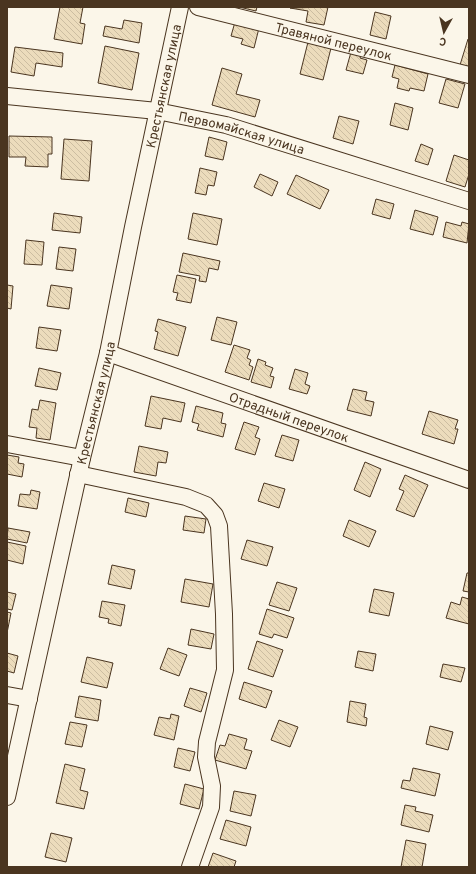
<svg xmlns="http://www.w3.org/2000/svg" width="476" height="874" font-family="Overpass,sans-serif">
  <defs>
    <pattern id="building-back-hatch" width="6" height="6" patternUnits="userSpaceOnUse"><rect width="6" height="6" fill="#ecdcbc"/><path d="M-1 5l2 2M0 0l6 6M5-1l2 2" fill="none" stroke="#ccbda1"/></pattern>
  </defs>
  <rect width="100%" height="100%" fill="#fbf6e9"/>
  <g fill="url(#building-back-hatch)" stroke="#4a3520">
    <path d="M60,7H83L80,23L85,24L82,44L54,39Z"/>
    <path d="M239,7H257L256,11Z"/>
    <path d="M328,7L324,25L306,22L308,11L290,8Z"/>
    <path d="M375,12L391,16L386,39L370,35Z"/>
    <path d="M124,20L142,23L139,43L103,36L105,26L122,29Z"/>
    <path d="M235,22L259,28L254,48L241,44L243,39L231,36Z"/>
    <path d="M468,39L469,40V67L460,65Z"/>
    <path d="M308,42L331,48L323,80L300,74Z"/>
    <path d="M105,46L139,53L132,90L98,83Z"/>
    <path d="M15,47L63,53L62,67L36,63L34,76L11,72Z"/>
    <path d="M351,52L361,55L360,58L367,60L363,74L346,70Z"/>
    <path d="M395,65L428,74L424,91L410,88L409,91L397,88L399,79L392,77Z"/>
    <path d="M222,68L242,74L236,94L260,100L255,117L212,105Z"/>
    <path d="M446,79L465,84L458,108L439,103Z"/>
    <path d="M395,103L413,108L408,130L390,125Z"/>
    <path d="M339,116L359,121L353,144L333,138Z"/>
    <path d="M9,136L52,137V154H48V167L25,166L26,157H9Z"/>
    <path d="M209,137L227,142L223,160L205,156Z"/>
    <path d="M64,139L92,141L89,181L61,179Z"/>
    <path d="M421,144L433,149L428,165L415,161Z"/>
    <path d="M454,155L469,160V174L465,187L446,181Z"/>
    <path d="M200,168L217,172L214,186L208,185L206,195L195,193Z"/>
    <path d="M260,174L278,182L272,196L254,187Z"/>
    <path d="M296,175L329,190L320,209L287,194Z"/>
    <path d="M376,199L394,204L390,219L372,214Z"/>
    <path d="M415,210L438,217L433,235L410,229Z"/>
    <path d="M54,213L82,217L80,233L52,230Z"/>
    <path d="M193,213L222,219L217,245L188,239Z"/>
    <path d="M446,222L461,226L462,222L469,224L467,243L443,237Z"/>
    <path d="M26,240L44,242L42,265L24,264Z"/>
    <path d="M59,247L76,249L73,271L56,269Z"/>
    <path d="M183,253L220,261L218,270L209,268L206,282L199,281L200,276L179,272Z"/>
    <path d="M177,275L196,279L191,303L176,300L178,293L173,292Z"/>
    <path d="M7,285L13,286L11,309L7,308Z"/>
    <path d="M51,285L72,288L69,309L47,306Z"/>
    <path d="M217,317L237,322L231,345L211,340Z"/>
    <path d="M158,319L186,327L178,356L154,349L158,332L155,331Z"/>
    <path d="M39,327L61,330L57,351L36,348Z"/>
    <path d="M234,345L250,350L247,358L251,360L249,365L253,367L249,380L225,372Z"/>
    <path d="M258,359L266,362L265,365L273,368L270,376L274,377L271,388L251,382Z"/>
    <path d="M39,368L61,373L57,390L35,386Z"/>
    <path d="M295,369L308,373L305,384L310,386L307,394L289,389Z"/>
    <path d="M353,389L367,392L365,400L374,402L371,416L347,410Z"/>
    <path d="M151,396L185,403L181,422L163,418L161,429L145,426Z"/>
    <path d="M40,400L56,403L50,440L36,438L37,428L29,427L32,409L38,410Z"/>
    <path d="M196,406L223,413L221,423L226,424L223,437L197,430L199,424L192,422Z"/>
    <path d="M429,411L458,420L455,429H458L454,444L422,434Z"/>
    <path d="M244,422L259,427L255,437L260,439L255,455L235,449Z"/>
    <path d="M282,435L299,440L293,461L275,456Z"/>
    <path d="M139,446L168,452L166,463L158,462L156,476L134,472Z"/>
    <path d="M7,455L19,457L18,463L24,464L22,477L7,474Z"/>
    <path d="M365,462L381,469L370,497L354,490Z"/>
    <path d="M405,475L428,485L414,517L396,510L404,491L399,489Z"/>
    <path d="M264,483L285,489L279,508L258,501Z"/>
    <path d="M31,490L40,492L37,509L18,506L20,494L30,495Z"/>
    <path d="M128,498L149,503L146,517L125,512Z"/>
    <path d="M185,516L206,519L204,533L183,530Z"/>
    <path d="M349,520L376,531L369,547L343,536Z"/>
    <path d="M8,528L30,532L27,543L7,539Z"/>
    <path d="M247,540L273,547L267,566L241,559Z"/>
    <path d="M7,542L26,546L23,564L7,560Z"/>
    <path d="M112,565L135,570L131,589L108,584Z"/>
    <path d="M467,573H469V592L463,591Z"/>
    <path d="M185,579L213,584L209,607L181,602Z"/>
    <path d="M277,582L297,588L289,611L269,605Z"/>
    <path d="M374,589L394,593L389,616L369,612Z"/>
    <path d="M7,592L16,594L12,610L7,609Z"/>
    <path d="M462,597L469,599V624L446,618L451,602L460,605Z"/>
    <path d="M102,601L125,605L121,626L108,623L109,619L99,617Z"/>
    <path d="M267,609L294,618L287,638L274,634L272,638L259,634Z"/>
    <path d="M7,612L11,613L7,633Z"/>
    <path d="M191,629L214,634L211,649L188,645Z"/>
    <path d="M257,641L283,650L273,677L248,669Z"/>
    <path d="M168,648L187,655L179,676L160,669Z"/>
    <path d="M358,651L376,654L373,671L355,667Z"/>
    <path d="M7,653L18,656L14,673L7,671Z"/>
    <path d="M87,657L113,663L107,688L81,682Z"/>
    <path d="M443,664L465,668L461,682L440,677Z"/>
    <path d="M244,682L272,691L266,708L239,699Z"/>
    <path d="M190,688L207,693L201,712L184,706Z"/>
    <path d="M79,696L101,700L98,721L75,717Z"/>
    <path d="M350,701L366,704L364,717L367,718L366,726L347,722Z"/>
    <path d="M171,714L179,716L174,740L154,735L159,717L170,719Z"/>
    <path d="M279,720L298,727L290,747L271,740Z"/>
    <path d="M70,722L87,725L82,747L65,744Z"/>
    <path d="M430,726L453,732L448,750L426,744Z"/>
    <path d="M229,734L247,739L244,749L252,751L246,769L215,760L220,745L225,746Z"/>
    <path d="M178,748L195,752L190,771L174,767Z"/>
    <path d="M65,764L85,769L80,790L88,792L84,809L56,803Z"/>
    <path d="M413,768L440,774L435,796L401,788L403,780L410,781Z"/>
    <path d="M185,784L204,789L199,809L180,804Z"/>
    <path d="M234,791L256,795L251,816L230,811Z"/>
    <path d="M405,805L416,807L415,811L433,815L429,832L401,825Z"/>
    <path d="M226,820L251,827L246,846L220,839Z"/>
    <path d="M51,833L72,838L66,862L45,857Z"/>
    <path d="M406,840L426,844L422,867H401Z"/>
    <path d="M213,853L236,861L234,867H208Z"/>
  </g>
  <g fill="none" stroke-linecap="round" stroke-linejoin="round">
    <g stroke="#4a3520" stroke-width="18">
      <g id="minor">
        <path id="s1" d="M198,7L469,75"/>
        <path id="s2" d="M7,96L157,111L226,125L469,201"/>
        <path id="s3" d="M108,353L469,480"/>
        <path d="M7,444L82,458"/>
        <path d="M78,474L186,497L206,505L215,515L219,526L224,614L225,670L207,742L206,757L212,786L211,807L190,867"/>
        <path d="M7,695L29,699"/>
        <path id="s4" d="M7,797L82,458L108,353L133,227L180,7"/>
      </g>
    </g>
    <use href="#minor" stroke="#fbf6e9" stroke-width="16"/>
  </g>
  <g text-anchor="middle" stroke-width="3" stroke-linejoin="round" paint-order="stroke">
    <g font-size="13" fill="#4a3520" stroke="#fbf6e9">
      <text dy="5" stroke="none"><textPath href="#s1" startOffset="140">Травяной переулок</textPath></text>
      <text dy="5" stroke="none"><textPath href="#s4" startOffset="728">Крестьянская улица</textPath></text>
      <text dy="5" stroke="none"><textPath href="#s2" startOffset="238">Первомайская улица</textPath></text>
      <text dy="5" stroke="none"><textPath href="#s4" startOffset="404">Крестьянская улица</textPath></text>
      <text dy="5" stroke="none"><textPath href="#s3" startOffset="192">Отрадный переулок</textPath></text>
    </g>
  </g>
  <rect width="476" height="874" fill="none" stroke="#4a3520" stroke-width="16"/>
  <g transform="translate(444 32) rotate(188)" stroke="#fbf6e9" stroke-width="3" paint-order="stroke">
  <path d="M0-3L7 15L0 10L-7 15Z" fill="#4a3520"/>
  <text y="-6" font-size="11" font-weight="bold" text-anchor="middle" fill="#4a3520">С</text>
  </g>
</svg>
